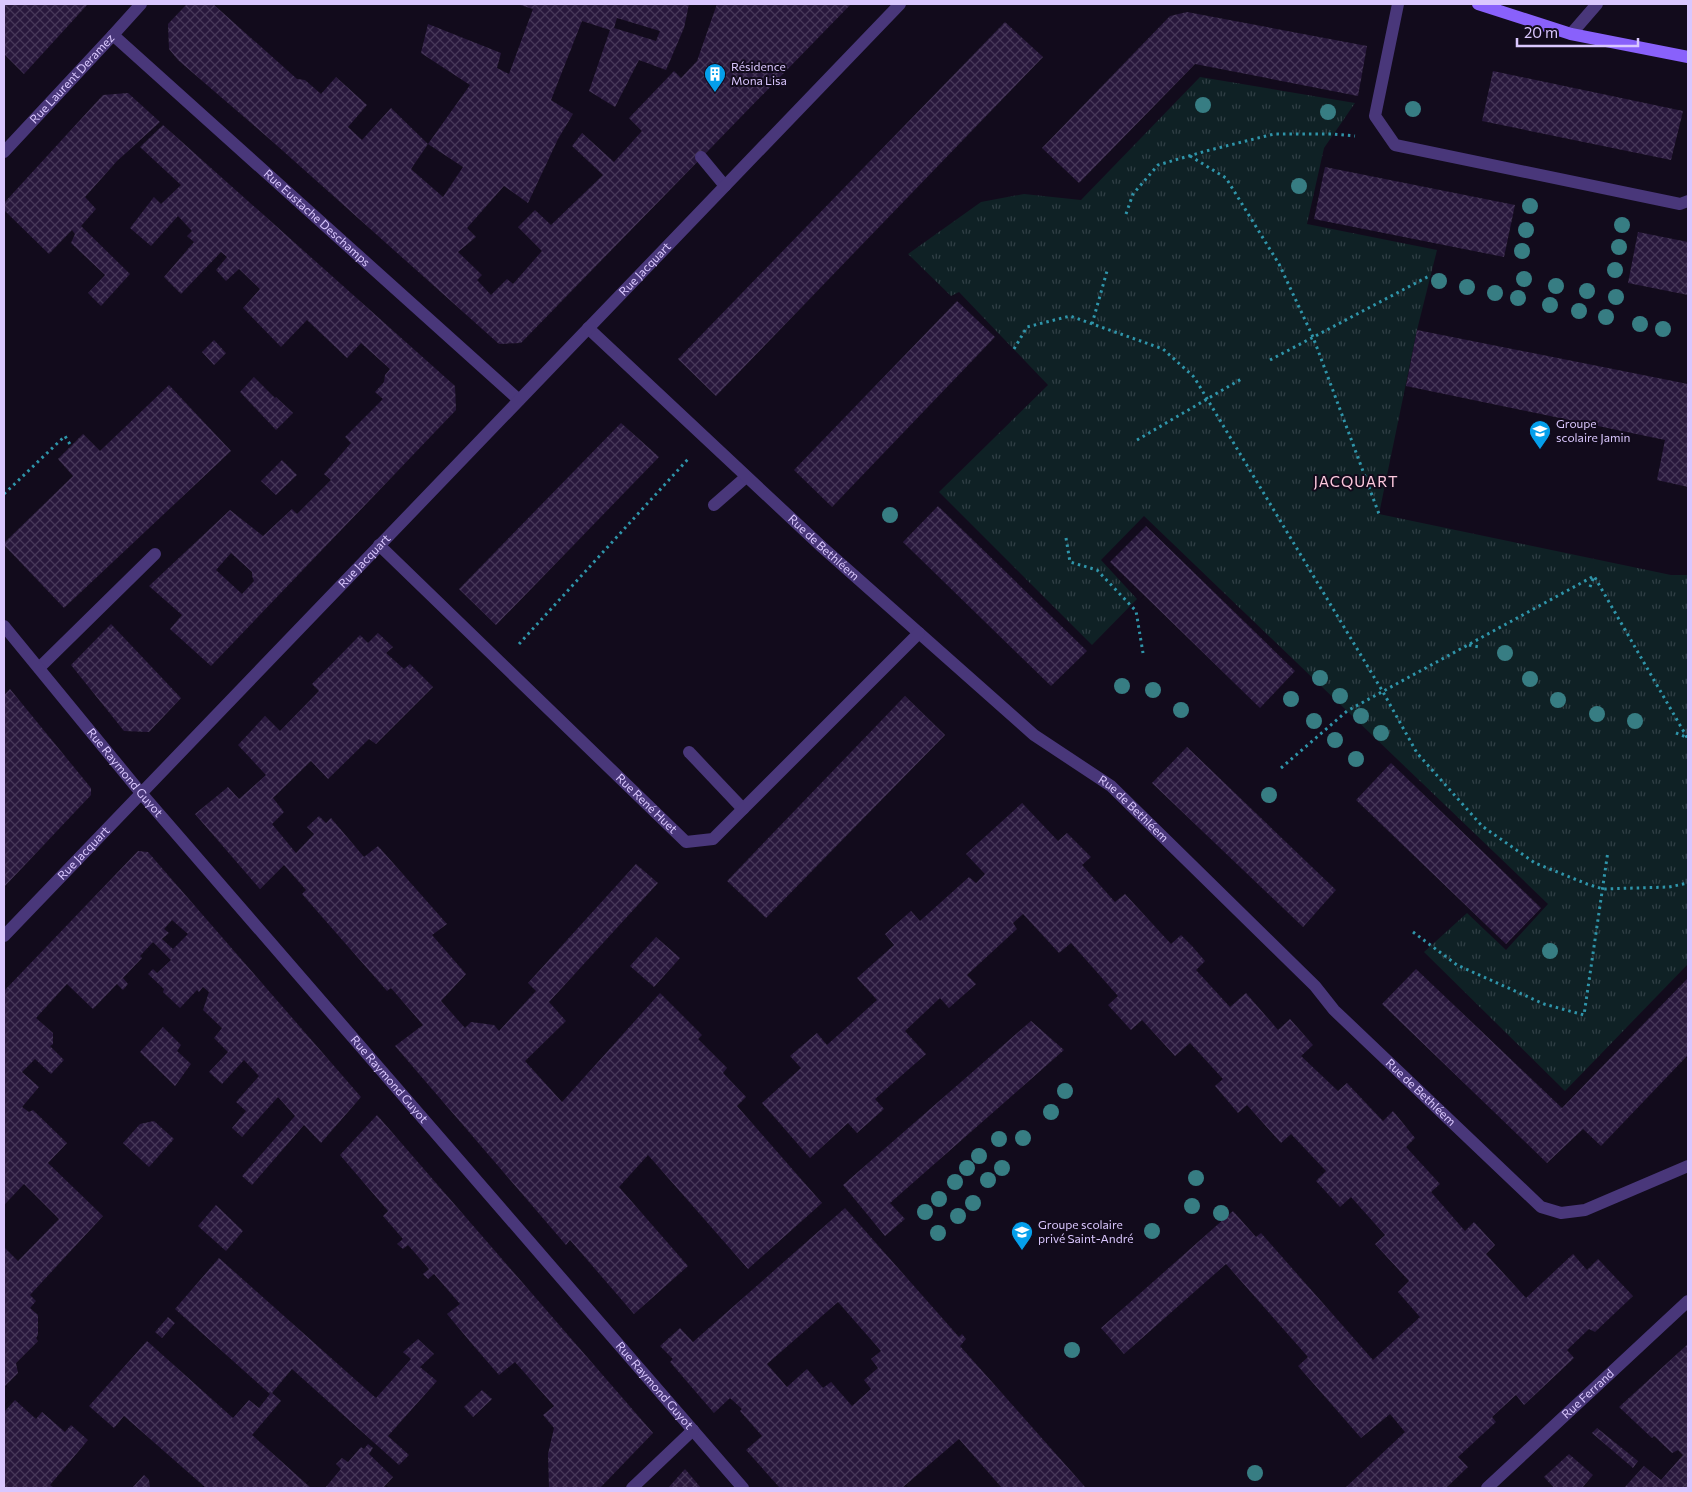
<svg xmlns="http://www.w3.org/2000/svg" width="1692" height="1492" font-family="Commissioner,sans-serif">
  <defs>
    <pattern id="park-tufts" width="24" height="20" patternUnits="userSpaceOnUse" patternTransform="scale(1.25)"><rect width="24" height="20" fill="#0f2125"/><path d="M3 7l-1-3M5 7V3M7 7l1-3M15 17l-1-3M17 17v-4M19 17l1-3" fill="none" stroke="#314046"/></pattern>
    <pattern id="building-cross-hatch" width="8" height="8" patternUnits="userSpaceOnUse" patternTransform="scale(1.25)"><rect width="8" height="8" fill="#28183c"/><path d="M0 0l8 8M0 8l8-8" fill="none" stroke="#473859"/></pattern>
  </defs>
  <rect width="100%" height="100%" fill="#120b1c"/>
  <path fill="url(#park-tufts)" d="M1200,77L1355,103L1324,148L1307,224L1437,250L1417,330L1379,514L1671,575H1688V964L1565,1091L1424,952L1467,913L1506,950L1548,904L1144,516L1101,560L1137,599L1092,645L939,492L1048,385L959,292L951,296L908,254L981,202L1024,194L1081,200Z"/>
  <g fill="url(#building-cross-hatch)" fill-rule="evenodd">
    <path d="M4,4H88L24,74L4,54Z"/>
    <path d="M187,4H213L297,79L305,80L321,94L336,77L367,105L348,127L362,140L391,108L428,144L411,169L443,197L463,167L428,144L470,85L421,53L428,24L501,53L497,68L509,74L533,9L517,4H689L684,28L666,70L639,60L615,107L589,91L610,30L582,21L551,100L573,114L558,139L528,203L504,186L467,228L476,237L458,252L482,275L477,280L491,295L507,279L513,284L542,251L518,227L535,210L551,225L603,175L572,146L582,133L614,162L642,131L629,118L674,71L681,78L697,61L717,4H851L521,343L499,344L273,142L178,60L169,49L168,24ZM617,18L660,31L656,41L614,28Z"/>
    <path d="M1187,12L1367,46L1358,96L1195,64L1079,183L1042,148L1170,16Z"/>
    <path d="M1005,22L1043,57L716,396L678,359Z"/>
    <path d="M1493,71L1683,111L1671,160L1482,121Z"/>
    <path d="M128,93L160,122L117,161L85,197L96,209L81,226L130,274L101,306L88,293L105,275L71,243L75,234L72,230L49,254L4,210V203L103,95Z"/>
    <path d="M163,125L455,386L456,410L211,666L170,629L182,615L149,586L230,510L263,536L292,509L297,514L331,480L324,474L351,443L345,437L383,399L375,392L384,382L385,375L390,369L361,343L347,358L307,320L281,347L243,308L260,289L239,269L226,281L216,270L227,257L221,252L181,294L164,277L194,242L187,236L192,231L178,216L151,246L130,228L154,197L161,204L181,185L140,147ZM231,553L252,572V576L254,581L242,594L216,570Z"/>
    <path d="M1325,167L1515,205L1504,257L1314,219Z"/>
    <path d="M1638,232L1688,242V295L1628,283Z"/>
    <path d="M957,301L995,337L832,507L794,470Z"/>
    <path d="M1417,330L1688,384V487L1657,480L1665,440L1406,386Z"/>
    <path d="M214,340L226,353L214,365L202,352Z"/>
    <path d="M254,377L275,398L276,397L293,413L276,430L240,392Z"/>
    <path d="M169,385L231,451L64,608L4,545V543L73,476L58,459L83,434L100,451Z"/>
    <path d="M621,423L659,457L496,625L459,589Z"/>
    <path d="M282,460L297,475L276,495L261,481Z"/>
    <path d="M938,506L1087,651L1051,686L903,542Z"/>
    <path d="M1146,526L1295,671L1260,708L1110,562Z"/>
    <path d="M111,624L181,698L149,732L124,731L71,665Z"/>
    <path d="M378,633L393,647L386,653L404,669L410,664L433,687L376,744L369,739L328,779L311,761L273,798L284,812L272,824L296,853L314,834L307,827L319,816L326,823L331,818L364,857L378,846L447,924L432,935L466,974L441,1001L465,1028L471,1022L494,1025L499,1031L536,991L528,983L636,864L658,883L549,1002L566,1021L525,1061L562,1102L660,993L702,1035L698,1039L727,1068L723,1073L746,1097L737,1106L822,1203L748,1269L648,1155L619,1187L688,1266L634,1314L570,1240L566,1245L395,1046L423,1025L391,988L387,991L302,894L306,890L284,865L260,889L195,814L228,787L239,799L266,775L238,745L265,716L280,731L319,691L312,684L360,635L368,643Z"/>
    <path d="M10,689L91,788V795L4,887V695Z"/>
    <path d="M905,696L945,735L766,918L727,881Z"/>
    <path d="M1187,747L1336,890L1303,927L1152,783Z"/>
    <path d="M1391,763L1541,908L1506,944L1356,800Z"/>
    <path d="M1022,803L1058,841L1067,833L1091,857L1082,865L1115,902L1125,894L1171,944L1181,935L1192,946L1205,961L1196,970L1230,1007L1246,993L1278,1030L1290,1019L1313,1045L1301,1056L1338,1091L1347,1083L1383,1121L1393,1111L1415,1138L1406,1147L1440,1184L1431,1192L1465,1231L1474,1222L1495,1245L1486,1254L1526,1298L1573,1254L1587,1270L1598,1259L1633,1296L1595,1332L1589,1329L1567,1350L1574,1358L1524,1405L1516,1395L1492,1417L1496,1422L1458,1457L1468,1467L1446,1488H1345L1405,1432L1390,1414L1361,1438L1298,1366L1308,1357L1226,1264L1124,1354L1101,1328L1233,1211L1256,1237L1261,1233L1373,1360L1420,1317L1398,1292L1409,1281L1375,1244L1385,1235L1351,1197L1340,1207L1316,1181L1326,1171L1291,1134L1281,1143L1247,1105L1238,1113L1215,1086L1223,1079L1190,1043L1175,1056L1142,1020L1131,1030L1108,1005L1118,996L1071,943L1059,953L1023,914L1013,923L1017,929L967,975L976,984L949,1008L940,998L905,1031L926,1054L875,1099L884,1109L857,1133L848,1123L810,1158L762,1103L801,1068L790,1056L817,1033L827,1045L877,1000L857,978L894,945L885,934L911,911L920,921L969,877L976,883L985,874L966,854Z"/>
    <path d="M138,851L148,852L361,1097L321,1143L304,1125L252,1185L242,1176L295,1116L278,1097L242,1137L232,1128L246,1111L236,1102L259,1076L244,1060L222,1084L209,1072L228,1052L214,1038L222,1028L203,1010L209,992L203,987L199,992L197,990L180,1008L163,992L164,989L148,974L153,969L157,973L171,960L153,942L140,956L142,958L123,978L128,984L123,990L117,984L93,1009L67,984L36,1018L53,1033V1044L50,1046L64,1060L51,1074L35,1059L22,1072L39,1087L22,1107L29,1112L33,1110L67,1143L48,1163L103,1216L30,1295L36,1301L30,1308L38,1315V1335L36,1338L38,1341L16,1363L18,1373L4,1387V1247L18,1261L59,1219L24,1184L4,1205V991ZM172,920L188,934L173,949L162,939L169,933L164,929Z"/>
    <path d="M656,937L680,958L654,987L630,966Z"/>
    <path d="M1416,969L1562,1108L1688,978V1055L1601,1146L1583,1129L1547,1163L1382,1004Z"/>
    <path d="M1031,1021L1064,1050L890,1203L905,1219L885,1236L843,1185Z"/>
    <path d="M163,1027L181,1045L177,1051L191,1064L175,1086L140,1052Z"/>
    <path d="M377,1115L653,1433L600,1488H549L548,1454L554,1428L543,1415L554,1406L515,1362L499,1375L472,1344L447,1314L460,1304L434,1274L428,1279L423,1274L429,1269L408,1245L403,1249L397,1244L403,1239L383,1216L388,1211L340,1155Z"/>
    <path d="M154,1121L174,1139L149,1167L123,1143L140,1124Z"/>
    <path d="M216,1205L243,1231L226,1251L198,1226Z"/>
    <path d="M845,1208L959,1337L962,1334L966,1339L960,1346L1086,1488H1002L959,1439L902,1488H780L746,1450L762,1436L740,1411L742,1409L730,1398L714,1413L670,1362L673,1359L660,1346L680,1328L693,1342ZM838,1302L881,1351L871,1359L878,1368L864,1380L871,1389L852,1406L831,1382L823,1388L807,1369L787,1387L767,1364Z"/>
    <path d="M219,1258L376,1398L411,1359L403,1352L418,1339L434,1354L420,1367L437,1381L388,1436L409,1455L399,1465L292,1369L272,1393L281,1401L252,1435L311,1488H206L124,1416L114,1428L89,1406L147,1341L233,1418L249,1400L259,1408L270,1394L175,1309Z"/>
    <path d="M168,1317L175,1323L162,1338L155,1332Z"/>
    <path d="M1688,1344V1488H1624L1644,1466L1661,1480L1683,1455L1678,1450L1672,1453L1654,1436L1652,1438L1619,1407Z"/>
    <path d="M482,1390L492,1399L473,1417L464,1407Z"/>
    <path d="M15,1400L36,1419L42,1412L65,1432L71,1425L88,1440L50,1485L54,1488H4V1412Z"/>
    <path d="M1597,1428L1638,1461L1633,1468L1592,1433Z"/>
    <path d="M368,1444L373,1448L369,1454L393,1477L383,1488H325L341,1469L336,1464L342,1458L348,1462L361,1447L364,1449Z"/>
    <path d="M1569,1454L1593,1475L1582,1488H1554L1544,1477Z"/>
    <path d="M685,1469L701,1488H668Z"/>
    <path d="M144,1475L149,1480L150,1488H132Z"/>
  </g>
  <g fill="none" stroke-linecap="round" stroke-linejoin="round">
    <g stroke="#2f95aa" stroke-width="3" stroke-dasharray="2.5 4" stroke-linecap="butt">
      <path d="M1190,156L1226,178L1279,264L1313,337L1379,514"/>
      <path d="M1126,214L1133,194L1158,165L1206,151L1274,134H1333L1355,136"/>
      <path d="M1092,324L1107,271"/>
      <path d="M1014,349L1027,327L1070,316L1163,349L1194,377L1383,692L1417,753L1482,826L1535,863L1587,884L1603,889L1669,887L1688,883"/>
      <path d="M1270,360L1431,275"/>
      <path d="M1137,440L1243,378"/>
      <path d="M4,494L65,436L71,446"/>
      <path d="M1066,538L1070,562L1097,570L1136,611L1143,653"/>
      <path d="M1590,587L1594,576"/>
      <path d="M519,644L689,458"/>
      <path d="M1469,645L1479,647"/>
      <path d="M1676,733L1686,737"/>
      <path d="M1281,768L1347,711L1594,576L1688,739"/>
      <path d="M1413,932L1457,965L1544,1004L1584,1015L1608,851"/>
    </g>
    <g stroke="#49377a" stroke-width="12">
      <path d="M1398,4L1375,116L1395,145L1680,204L1688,201"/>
      <path d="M701,157L725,186"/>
      <path d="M714,505L746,477"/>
      <path d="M39,668L155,554"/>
      <path d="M689,752L743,809"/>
    </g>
    <g stroke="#49377a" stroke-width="12">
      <path d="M1571,34L1597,4"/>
      <path id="s1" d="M113,35L519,400"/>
      <path id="s2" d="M4,152L113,35L141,4"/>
      <path id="s3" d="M588,328L822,547L1034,735L1111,786L1315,986L1334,1010L1541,1207L1561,1213L1585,1210L1688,1166"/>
      <path id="s4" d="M379,545L686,842L713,839L919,633"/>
      <path id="s5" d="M4,626L141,793L743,1488"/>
      <path id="s6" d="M4,936L900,4"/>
      <path d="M632,1488L693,1430"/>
      <path id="s7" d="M1487,1488L1688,1301"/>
    </g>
    <path stroke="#8961fb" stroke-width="12" d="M1478,4L1571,34L1688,57"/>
  </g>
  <g fill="#377d83">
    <circle cx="1203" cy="105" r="8"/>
    <circle cx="1413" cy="109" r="8"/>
    <circle cx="1328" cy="112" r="8"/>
    <circle cx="1299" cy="186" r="8"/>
    <circle cx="1530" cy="206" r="8"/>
    <circle cx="1622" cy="225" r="8"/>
    <circle cx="1526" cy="230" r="8"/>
    <circle cx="1619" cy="247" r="8"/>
    <circle cx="1522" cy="251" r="8"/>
    <circle cx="1615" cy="270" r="8"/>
    <circle cx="1524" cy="279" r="8"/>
    <circle cx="1439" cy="281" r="8"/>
    <circle cx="1556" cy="286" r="8"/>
    <circle cx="1467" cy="287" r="8"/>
    <circle cx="1587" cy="291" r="8"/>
    <circle cx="1495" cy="293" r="8"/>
    <circle cx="1616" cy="297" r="8"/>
    <circle cx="1518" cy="298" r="8"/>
    <circle cx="1550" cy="305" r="8"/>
    <circle cx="1579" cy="311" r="8"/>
    <circle cx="1606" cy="317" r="8"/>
    <circle cx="1640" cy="324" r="8"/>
    <circle cx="1663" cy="329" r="8"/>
    <circle cx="890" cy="515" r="8"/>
    <circle cx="1505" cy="653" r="8"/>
    <circle cx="1320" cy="678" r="8"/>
    <circle cx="1530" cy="679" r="8"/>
    <circle cx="1122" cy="686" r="8"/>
    <circle cx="1153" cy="690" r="8"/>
    <circle cx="1340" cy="696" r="8"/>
    <circle cx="1291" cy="699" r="8"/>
    <circle cx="1558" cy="700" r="8"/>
    <circle cx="1181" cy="710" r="8"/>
    <circle cx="1597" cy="714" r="8"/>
    <circle cx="1361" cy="716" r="8"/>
    <circle cx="1314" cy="721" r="8"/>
    <circle cx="1635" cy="721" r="8"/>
    <circle cx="1381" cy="733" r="8"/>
    <circle cx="1335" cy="740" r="8"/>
    <circle cx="1356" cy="759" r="8"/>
    <circle cx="1269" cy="795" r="8"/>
    <circle cx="1550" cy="951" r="8"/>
    <circle cx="1065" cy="1091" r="8"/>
    <circle cx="1051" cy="1112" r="8"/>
    <circle cx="1023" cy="1138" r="8"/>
    <circle cx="999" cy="1139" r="8"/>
    <circle cx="979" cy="1156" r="8"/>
    <circle cx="967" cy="1168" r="8"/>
    <circle cx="1002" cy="1168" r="8"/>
    <circle cx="1196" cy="1178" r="8"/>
    <circle cx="988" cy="1180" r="8"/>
    <circle cx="955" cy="1182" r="8"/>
    <circle cx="939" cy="1199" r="8"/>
    <circle cx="973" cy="1203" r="8"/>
    <circle cx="1192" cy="1206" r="8"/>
    <circle cx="925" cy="1212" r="8"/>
    <circle cx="1221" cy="1213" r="8"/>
    <circle cx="958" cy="1216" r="8"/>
    <circle cx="1152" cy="1231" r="8"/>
    <circle cx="938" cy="1233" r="8"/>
    <circle cx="1072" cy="1350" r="8"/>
    <circle cx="1255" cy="1473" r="8"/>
  </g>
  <defs>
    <g id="building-pin" transform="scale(1.125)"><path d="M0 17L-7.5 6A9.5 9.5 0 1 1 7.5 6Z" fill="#059feb" stroke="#120b1c"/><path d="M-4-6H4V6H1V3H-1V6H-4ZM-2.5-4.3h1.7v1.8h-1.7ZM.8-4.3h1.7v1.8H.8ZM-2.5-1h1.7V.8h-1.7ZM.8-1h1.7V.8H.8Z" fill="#fff"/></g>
    <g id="school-pin" transform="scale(1.125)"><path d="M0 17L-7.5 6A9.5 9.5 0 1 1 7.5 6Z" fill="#059feb" stroke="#120b1c"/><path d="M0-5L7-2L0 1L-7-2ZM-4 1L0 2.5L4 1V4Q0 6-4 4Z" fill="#fff"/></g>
  </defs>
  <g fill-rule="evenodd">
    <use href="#building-pin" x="715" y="74"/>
    <use href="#school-pin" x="1540" y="431"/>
    <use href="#school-pin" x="1022" y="1232"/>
  </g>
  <g text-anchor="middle" stroke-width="4" stroke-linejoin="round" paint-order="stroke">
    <g font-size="12" fill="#dac7fe" stroke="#120b1c" text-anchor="start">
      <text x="731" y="71">Résidence<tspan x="731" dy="14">Mona Lisa</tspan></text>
      <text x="1556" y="428">Groupe<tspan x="1556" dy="14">scolaire Jamin</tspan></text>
      <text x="1038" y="1229">Groupe scolaire<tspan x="1038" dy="14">privé Saint-André</tspan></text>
    </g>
    <g font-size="12" fill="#dac7fe" stroke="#120b1c">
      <text dy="4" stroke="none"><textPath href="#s2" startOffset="100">Rue Laurent Deramez</textPath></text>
      <text dy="4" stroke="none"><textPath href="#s1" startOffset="274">Rue Eustache Deschamps</textPath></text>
      <text dy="4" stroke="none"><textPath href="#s6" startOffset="925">Rue Jacquart</textPath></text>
      <text dy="4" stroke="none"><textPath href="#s3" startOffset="322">Rue de Bethléem</textPath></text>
      <text dy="4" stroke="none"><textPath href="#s6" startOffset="520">Rue Jacquart</textPath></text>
      <text dy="4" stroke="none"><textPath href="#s5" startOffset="190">Rue Raymond Guyot</textPath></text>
      <text dy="4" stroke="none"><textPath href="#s4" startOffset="372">Rue René Huet</textPath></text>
      <text dy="4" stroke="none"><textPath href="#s3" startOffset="728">Rue de Bethléem</textPath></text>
      <text dy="4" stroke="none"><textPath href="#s6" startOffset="115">Rue Jacquart</textPath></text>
      <text dy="4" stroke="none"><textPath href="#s5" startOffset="595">Rue Raymond Guyot</textPath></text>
      <text dy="4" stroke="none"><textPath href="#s3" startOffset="1132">Rue de Bethléem</textPath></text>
      <text dy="4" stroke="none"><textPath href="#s5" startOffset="1000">Rue Raymond Guyot</textPath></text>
      <text dy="4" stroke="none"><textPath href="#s7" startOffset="138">Rue Ferrand</textPath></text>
    </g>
    <g font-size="15" letter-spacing="1" fill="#fec9de" stroke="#120b1c">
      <text x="1356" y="487">JACQUART</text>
    </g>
  </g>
  <rect width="1692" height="1492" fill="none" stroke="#dac7fe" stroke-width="10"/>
  <path d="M1517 38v8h121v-8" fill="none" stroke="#dac7fe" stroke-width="2.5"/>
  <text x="1524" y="38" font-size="15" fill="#dac7fe" stroke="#120b1c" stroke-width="4" paint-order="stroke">20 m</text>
</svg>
